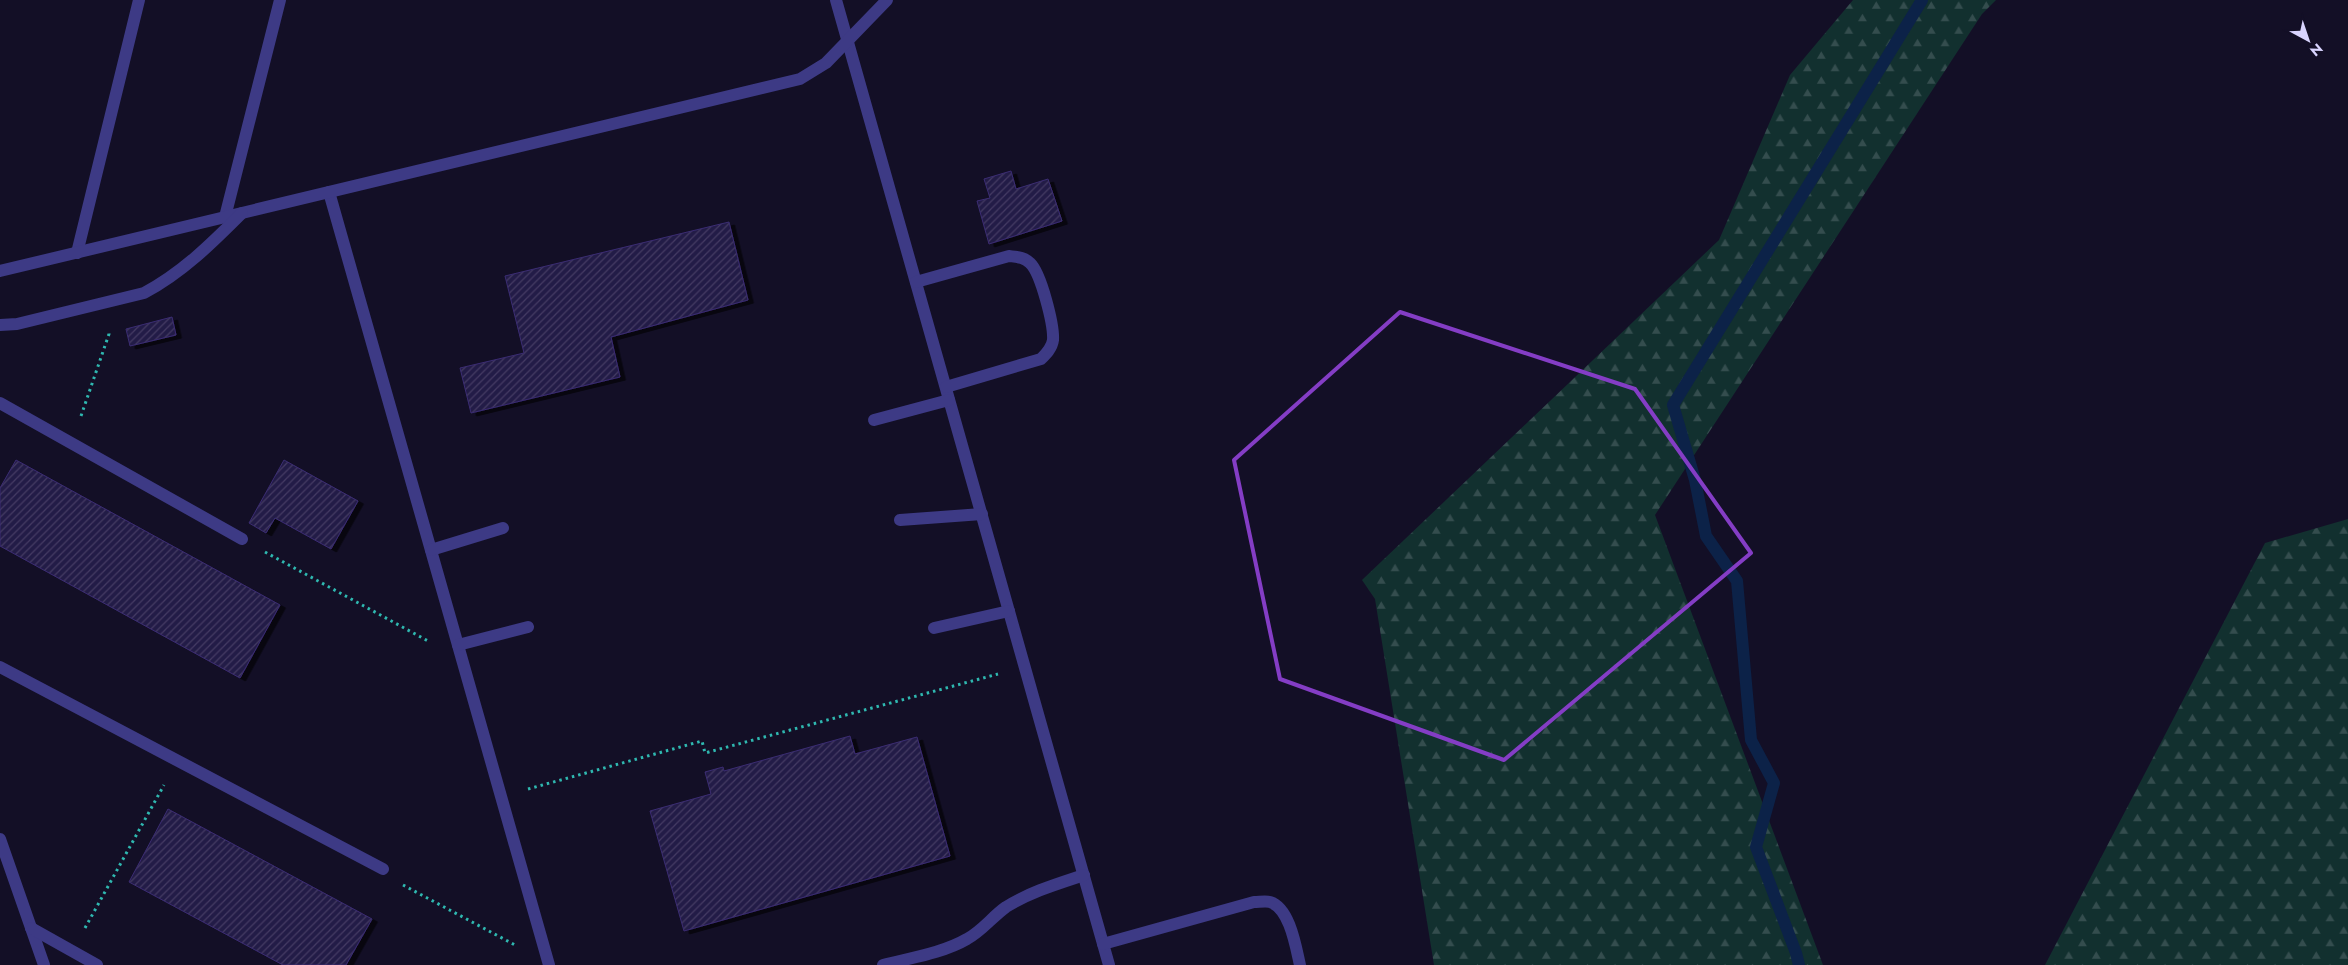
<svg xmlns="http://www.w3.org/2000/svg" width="2348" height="965" font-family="Jost,sans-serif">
  <defs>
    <pattern id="forest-firs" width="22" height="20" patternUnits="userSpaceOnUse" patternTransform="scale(1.25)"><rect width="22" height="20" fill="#12302f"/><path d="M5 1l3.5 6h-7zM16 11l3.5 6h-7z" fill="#344d4e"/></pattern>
    <pattern id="building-hatch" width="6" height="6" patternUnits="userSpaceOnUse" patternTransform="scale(1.25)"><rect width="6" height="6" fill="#241b47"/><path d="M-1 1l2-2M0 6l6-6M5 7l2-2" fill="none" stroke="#433b63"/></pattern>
    <filter id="shadow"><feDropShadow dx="5.5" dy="3" stdDeviation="0" flood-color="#0009"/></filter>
  </defs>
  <rect width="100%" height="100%" fill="#130f26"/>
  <g fill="url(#forest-firs)">
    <path d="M1853,0H1996L1982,14L1655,515L1823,965H1434L1375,599L1362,580L1719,240L1790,75Z"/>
    <path d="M2348,519V965H2045L2265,543Z"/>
  </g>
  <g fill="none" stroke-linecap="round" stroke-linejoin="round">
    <path stroke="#0c2248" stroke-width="12" d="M1799,965L1796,953L1756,847L1774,783L1751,740L1737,581L1706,536L1695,480L1673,405L1922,0"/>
  </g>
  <g fill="url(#building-hatch)" stroke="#3b2d73" filter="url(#shadow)">
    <path d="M1011,171L1016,189L1048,179L1062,221L989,244L977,201L990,198L984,179Z"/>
    <path d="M729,222L748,300L611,337L620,377L471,413L460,368L524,353L505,276Z"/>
    <path d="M172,317L176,335L130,346L126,329Z"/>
    <path d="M16,460L280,605L240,678L0,546V488Z"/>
    <path d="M284,460L358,501L331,549L275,518L266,533L249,523Z"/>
    <path d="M850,736L855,754L917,737L950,856L684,931L650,811L711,794L705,772L723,767L724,771Z"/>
    <path d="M168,809L372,919L346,965H283L129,882Z"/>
  </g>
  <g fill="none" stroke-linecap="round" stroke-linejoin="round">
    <g stroke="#2fb8b0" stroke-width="3" stroke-dasharray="2.5 4" stroke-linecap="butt">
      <path d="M81,416L109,334L108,330"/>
      <path d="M265,552L428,641"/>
      <path d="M528,789L702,741L705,753L998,674"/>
      <path d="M403,885L515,945"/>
      <path d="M85,928L164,785"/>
    </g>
    <g stroke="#3d3a85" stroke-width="12">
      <path d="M836,0L1109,965"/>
      <path d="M329,192L549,965"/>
      <path d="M225,217L280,0"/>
      <path d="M77,253L139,0"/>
      <path d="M0,271L800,79L826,63L887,0"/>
      <path d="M916,282L1009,256C1017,257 1024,257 1030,263C1041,273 1054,325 1053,340C1052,348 1046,354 1041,359L946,387"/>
      <path d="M0,325L17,324L144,293C182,273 212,243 242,213"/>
      <path d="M0,403L242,539"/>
      <path d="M874,420L949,400"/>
      <path d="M900,520L982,514"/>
      <path d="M431,550L503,528"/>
      <path d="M934,628L1009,611"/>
      <path d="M458,645L528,627"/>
      <path d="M0,667L383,869"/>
      <path d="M0,839L44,965"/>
      <path d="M31,928L97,965"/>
      <path d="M1103,944L1254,902C1259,902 1266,901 1270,902C1290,908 1296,948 1300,965"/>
      <path d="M883,965C910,958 943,953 967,939C982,931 992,917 1006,907C1030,892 1057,884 1084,875"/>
    </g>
  </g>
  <path fill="none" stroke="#843dc5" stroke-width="4" stroke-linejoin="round" d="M1400,312L1635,389L1751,553L1504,760L1280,679L1234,460Z"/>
  <g transform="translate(2308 40) rotate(140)" stroke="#130f26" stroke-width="4" paint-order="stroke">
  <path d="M0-4L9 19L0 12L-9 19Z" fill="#d9d4ff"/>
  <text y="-8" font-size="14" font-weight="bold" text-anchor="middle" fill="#d9d4ff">N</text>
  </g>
</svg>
